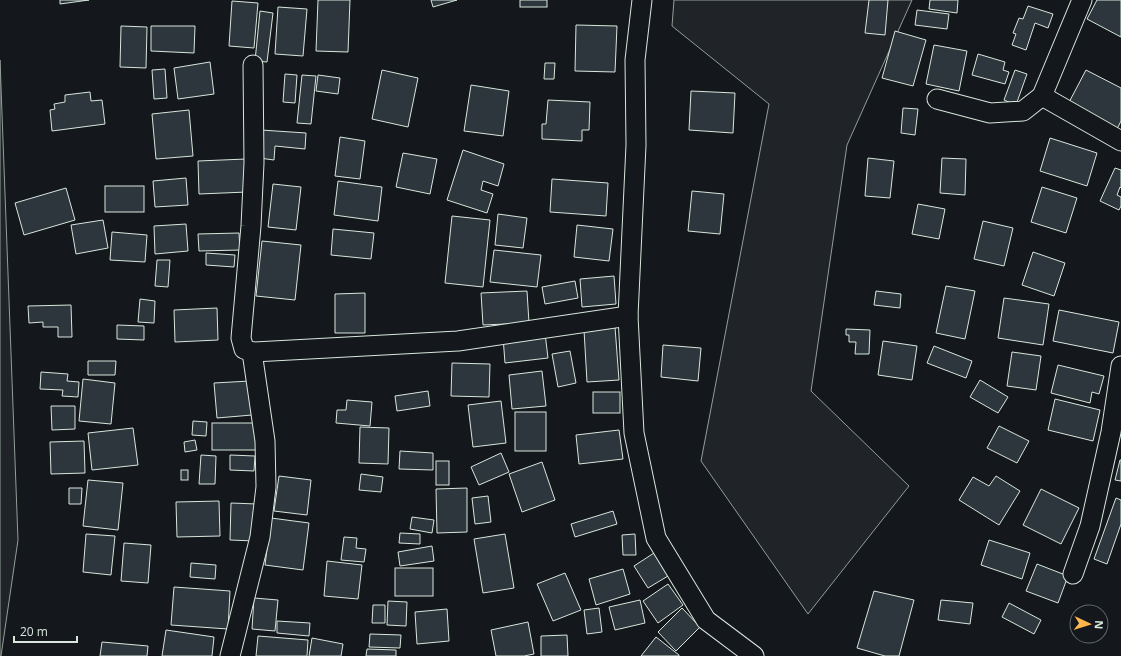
<svg xmlns="http://www.w3.org/2000/svg" width="1121" height="656" font-family="'Open Sans',sans-serif">
  <rect width="100%" height="100%" fill="#14181c"/>
  <g fill="#202428" stroke="#939e99">
    <path d="M674,0H912L847,145L811,391L909,486L808,614L701,461L769,104L672,26Z"/>
    <path d="M0,60L18,540L1,656H0Z"/>
  </g>
  <g fill="#2c363c" stroke="#d8e6dc">
    <path d="M60,0H89L60,4Z"/>
    <path d="M318,0H350L348,52L316,51Z"/>
    <path d="M431,0H457L433,7Z"/>
    <rect x="520" y="0" width="27" height="7"/>
    <path d="M869,0H888L885,35L865,33Z"/>
    <path d="M930,0H958L957,13L929,9Z"/>
    <path d="M1097,0H1121V37L1087,19Z"/>
    <path d="M232,1L258,3L254,48L229,46Z"/>
    <path d="M1028,6L1053,14L1048,28L1035,23L1026,50L1012,45L1016,34L1013,33L1019,18L1023,19Z"/>
    <path d="M278,7L307,9L303,56L275,54Z"/>
    <path d="M917,10L949,14L947,29L915,25Z"/>
    <path d="M260,11L273,13L267,62L255,61Z"/>
    <path d="M576,25L617,26L615,72L575,71Z"/>
    <path d="M121,26L147,27L146,68L120,67Z"/>
    <path d="M151,26H195L194,53L151,51Z"/>
    <path d="M895,31L926,40L913,86L882,78Z"/>
    <path d="M934,45L967,51L959,91L926,84Z"/>
    <path d="M978,54L1005,62L1003,70L1009,72L1005,84L972,75Z"/>
    <path d="M210,62L214,94L178,99L174,68Z"/>
    <path d="M545,63H555L554,79H544Z"/>
    <path d="M165,69L167,98L154,99L152,70Z"/>
    <path d="M382,70L418,78L408,127L372,119Z"/>
    <path d="M1015,70L1027,74L1016,105L1004,100Z"/>
    <path d="M1086,70L1121,88V121L1115,133L1066,108Z"/>
    <path d="M285,74L297,75L295,103L283,102Z"/>
    <path d="M302,75L316,76L311,124L297,123Z"/>
    <path d="M318,75L340,78L338,94L316,91Z"/>
    <path d="M471,85L509,91L503,136L464,131Z"/>
    <path d="M691,91L735,93L733,133L689,130Z"/>
    <path d="M90,92L91,101L102,100L105,124L52,131L50,110L55,109L54,104L65,102V95Z"/>
    <path d="M548,100L590,102L589,130H582V141L542,139V124H546Z"/>
    <path d="M903,108L918,109L915,135L901,133Z"/>
    <path d="M189,110L193,156L156,159L152,114Z"/>
    <path d="M261,130L306,133L305,149L275,146L274,160L259,158Z"/>
    <path d="M340,137L365,141L360,179L335,176Z"/>
    <path d="M1050,138L1097,153L1087,186L1040,171Z"/>
    <path d="M463,150L504,164L498,186L483,181L481,190L493,194L487,213L447,200Z"/>
    <path d="M403,153L437,159L430,194L396,187Z"/>
    <path d="M868,158L894,161L890,198L865,196Z"/>
    <path d="M942,158L966,159L965,195L940,193Z"/>
    <path d="M246,159L247,192L199,194L198,161Z"/>
    <path d="M1115,168L1121,170V188L1120,187L1117,195L1121,197V206L1119,210L1100,201Z"/>
    <path d="M186,178L188,205L155,207L153,181Z"/>
    <path d="M552,179L608,183L606,216L550,212Z"/>
    <path d="M338,181L382,187L378,221L334,215Z"/>
    <path d="M273,184L301,187L296,230L268,227Z"/>
    <rect x="105" y="186" width="39" height="26"/>
    <path d="M1042,187L1077,198L1066,233L1031,222Z"/>
    <path d="M66,188L75,220L24,235L15,203Z"/>
    <path d="M692,191L724,194L720,234L688,231Z"/>
    <path d="M918,204L945,209L939,239L912,234Z"/>
    <path d="M498,214L527,218L523,248L495,245Z"/>
    <path d="M452,216L490,220L483,287L445,283Z"/>
    <path d="M103,220L108,248L76,254L71,225Z"/>
    <path d="M983,221L1013,228L1004,266L974,259Z"/>
    <path d="M186,224L188,251L155,254L154,226Z"/>
    <path d="M577,225L613,229L609,261L574,257Z"/>
    <path d="M333,229L374,233L371,259L331,255Z"/>
    <path d="M112,232L147,235L145,262L110,260Z"/>
    <path d="M239,233L240,250L199,251L198,234Z"/>
    <path d="M262,241L301,245L295,300L256,296Z"/>
    <path d="M494,250L541,255L537,287L490,282Z"/>
    <path d="M1033,252L1065,263L1054,296L1022,285Z"/>
    <path d="M206,253L235,255L234,267L206,265Z"/>
    <path d="M157,260H170L168,287L155,286Z"/>
    <path d="M614,276L616,304L582,307L580,279Z"/>
    <path d="M575,281L578,298L545,304L542,287Z"/>
    <path d="M946,286L975,291L965,339L936,333Z"/>
    <path d="M527,291L529,323L483,325L481,293Z"/>
    <path d="M876,291L901,294L900,308L874,305Z"/>
    <path d="M365,293V333H335V294Z"/>
    <path d="M1004,298L1049,304L1043,345L998,338Z"/>
    <path d="M140,299L155,301L154,323L138,322Z"/>
    <path d="M71,305L72,337H58V327H43V322L29,323L28,306Z"/>
    <path d="M217,308L218,340L175,342L174,310Z"/>
    <path d="M1059,310L1119,322L1113,353L1053,341Z"/>
    <path d="M117,325L144,326V340L117,339Z"/>
    <path d="M615,327L619,380L587,382L584,330Z"/>
    <path d="M846,329L870,330L869,354H855L856,342H849V335H846Z"/>
    <path d="M545,333L548,358L505,363L503,337Z"/>
    <path d="M883,341L917,346L912,380L878,375Z"/>
    <path d="M663,345L701,348L698,381L661,377Z"/>
    <path d="M934,346L972,361L966,378L927,363Z"/>
    <path d="M570,351L576,383L558,387L552,354Z"/>
    <path d="M1012,352L1041,356L1036,390L1007,386Z"/>
    <path d="M88,361H116L115,375H88Z"/>
    <path d="M452,363L490,364L489,397L451,396Z"/>
    <path d="M1058,365L1104,376L1099,394L1092,392L1090,403L1051,393Z"/>
    <path d="M542,371L546,406L512,409L509,375Z"/>
    <path d="M41,372L68,374L67,381L79,382L78,397L62,396L63,390L40,389Z"/>
    <path d="M83,379L115,383L111,424L79,421Z"/>
    <path d="M980,380L1008,397L998,413L970,397Z"/>
    <path d="M250,381L252,415L217,418L214,383Z"/>
    <path d="M428,391L430,406L397,411L395,396Z"/>
    <rect x="593" y="392" width="27" height="21"/>
    <path d="M1055,399L1100,410L1093,441L1048,430Z"/>
    <path d="M347,400L372,402L370,426L336,423L337,410H346Z"/>
    <path d="M501,401L506,443L473,447L468,405Z"/>
    <path d="M51,406H75V429L52,430Z"/>
    <rect x="515" y="412" width="31" height="39"/>
    <path d="M193,421L207,422L206,436L192,435Z"/>
    <rect x="212" y="423" width="44" height="27"/>
    <path d="M999,426L1029,441L1017,463L987,448Z"/>
    <path d="M360,427L389,428L388,464L359,463Z"/>
    <path d="M133,428L138,465L92,470L88,433Z"/>
    <path d="M619,430L623,459L579,464L576,435Z"/>
    <path d="M195,440L197,450L185,452L184,442Z"/>
    <path d="M84,441L85,473L51,474L50,442Z"/>
    <path d="M400,451L433,453V470L399,469Z"/>
    <path d="M501,453L509,472L479,485L471,467Z"/>
    <path d="M201,455L216,456L215,484H199Z"/>
    <path d="M230,455L255,456L254,471L230,470Z"/>
    <path d="M1120,460H1121V481L1115,480Z"/>
    <rect x="436" y="461" width="13" height="24"/>
    <path d="M542,462L555,500L522,512L509,474Z"/>
    <rect x="181" y="470" width="7" height="10"/>
    <path d="M361,474L383,477L381,492L359,490Z"/>
    <path d="M279,476L311,480L307,515L274,511Z"/>
    <path d="M996,476L1020,491L999,525L959,500L973,477L989,486Z"/>
    <path d="M88,480L123,483L118,530L83,526Z"/>
    <path d="M69,488H82L81,504H69Z"/>
    <path d="M467,488V532L437,533L436,489Z"/>
    <path d="M1041,489L1079,508L1061,544L1023,525Z"/>
    <path d="M488,496L491,522L475,524L472,498Z"/>
    <path d="M1116,498L1121,500V524L1107,564L1094,559Z"/>
    <path d="M219,501L220,536L177,537L176,502Z"/>
    <path d="M231,503L257,504L255,541L230,540Z"/>
    <path d="M613,511L617,524L575,537L571,524Z"/>
    <path d="M412,517L434,520L432,533L410,529Z"/>
    <path d="M271,518L309,523L303,570L265,565Z"/>
    <path d="M400,533L420,534V544L399,543Z"/>
    <path d="M86,534L115,536L111,575L83,572Z"/>
    <path d="M505,534L514,588L483,593L474,539Z"/>
    <path d="M635,534L636,555H623L622,535Z"/>
    <path d="M344,537L357,538L356,548L366,549L364,562L341,560Z"/>
    <path d="M989,540L1030,553L1022,579L981,565Z"/>
    <path d="M124,543L151,545L148,583L121,581Z"/>
    <path d="M432,546L434,561L400,566L398,552Z"/>
    <path d="M654,553L668,576L648,588L634,566Z"/>
    <path d="M327,561L362,565L358,599L324,596Z"/>
    <path d="M191,563L216,565L215,579L190,577Z"/>
    <path d="M1037,564L1068,576L1058,603L1026,591Z"/>
    <rect x="395" y="568" width="38" height="28"/>
    <path d="M623,569L630,594L596,605L589,579Z"/>
    <path d="M565,573L581,610L553,621L537,584Z"/>
    <path d="M668,584L683,605L658,623L643,601Z"/>
    <path d="M174,587L230,591L228,629L171,625Z"/>
    <path d="M874,591L914,600L899,656H885L857,648Z"/>
    <path d="M254,598L278,600L275,631L252,629Z"/>
    <path d="M640,600L645,623L615,630L609,607Z"/>
    <path d="M941,600L973,603L970,624L938,620Z"/>
    <path d="M388,601L407,602L406,626L387,625Z"/>
    <path d="M1009,603L1041,620L1034,634L1002,617Z"/>
    <path d="M373,605H385V623H372Z"/>
    <path d="M599,608L602,632L587,634L584,610Z"/>
    <path d="M682,608L700,627L676,651L658,632Z"/>
    <path d="M447,609L449,641L417,644L415,612Z"/>
    <path d="M277,621L310,623L309,636L277,633Z"/>
    <path d="M528,622L534,654L524,656H496L491,630Z"/>
    <path d="M166,630L214,637L212,656H162Z"/>
    <path d="M370,634L401,635L400,648L369,647Z"/>
    <path d="M567,635L568,656H541V636Z"/>
    <path d="M258,636L308,640L307,656H256Z"/>
    <path d="M656,637L679,655V656H641Z"/>
    <path d="M312,638L343,644L341,656H309Z"/>
    <path d="M102,642L148,646L147,656H100Z"/>
    <path d="M367,649L396,650V656H366Z"/>
  </g>
  <g fill="none" stroke-linecap="round" stroke-linejoin="round">
    <g stroke="#d8e6dc" stroke-width="21">
      <g id="minor">
        <path d="M642,0L635,60L636,145L628,316L634,433L656,538L706,620L754,656"/>
        <path d="M253,65L254,163L251,226L241,338L244,349L252,352L458,341L628,316"/>
        <path d="M1042,96L1121,141"/>
        <path d="M937,99L990,113L1023,111L1042,96L1082,0"/>
        <path d="M1073,574L1090,526L1111,432L1121,366"/>
        <path d="M230,656L260,537L266,487L265,441L252,352"/>
      </g>
    </g>
    <use href="#minor" stroke="#14181c" stroke-width="19"/>
  </g>
  <g transform="translate(1089 624) rotate(94)"><circle r="19" fill="#14181c" stroke="#626a69"/>
  <path d="M0-3L7 15L0 10L-7 15Z" fill="#ffb74d"/>
  <text y="-6" font-size="11" font-weight="bold" text-anchor="middle" fill="#d8e6dc">N</text>
  </g>
  <path d="M14 636v6h63v-6" fill="none" stroke="#d8e6dc" stroke-width="2"/>
  <text x="20" y="636" font-size="12" fill="#d8e6dc" stroke="#14181c" stroke-width="3" paint-order="stroke">20 m</text>
</svg>
